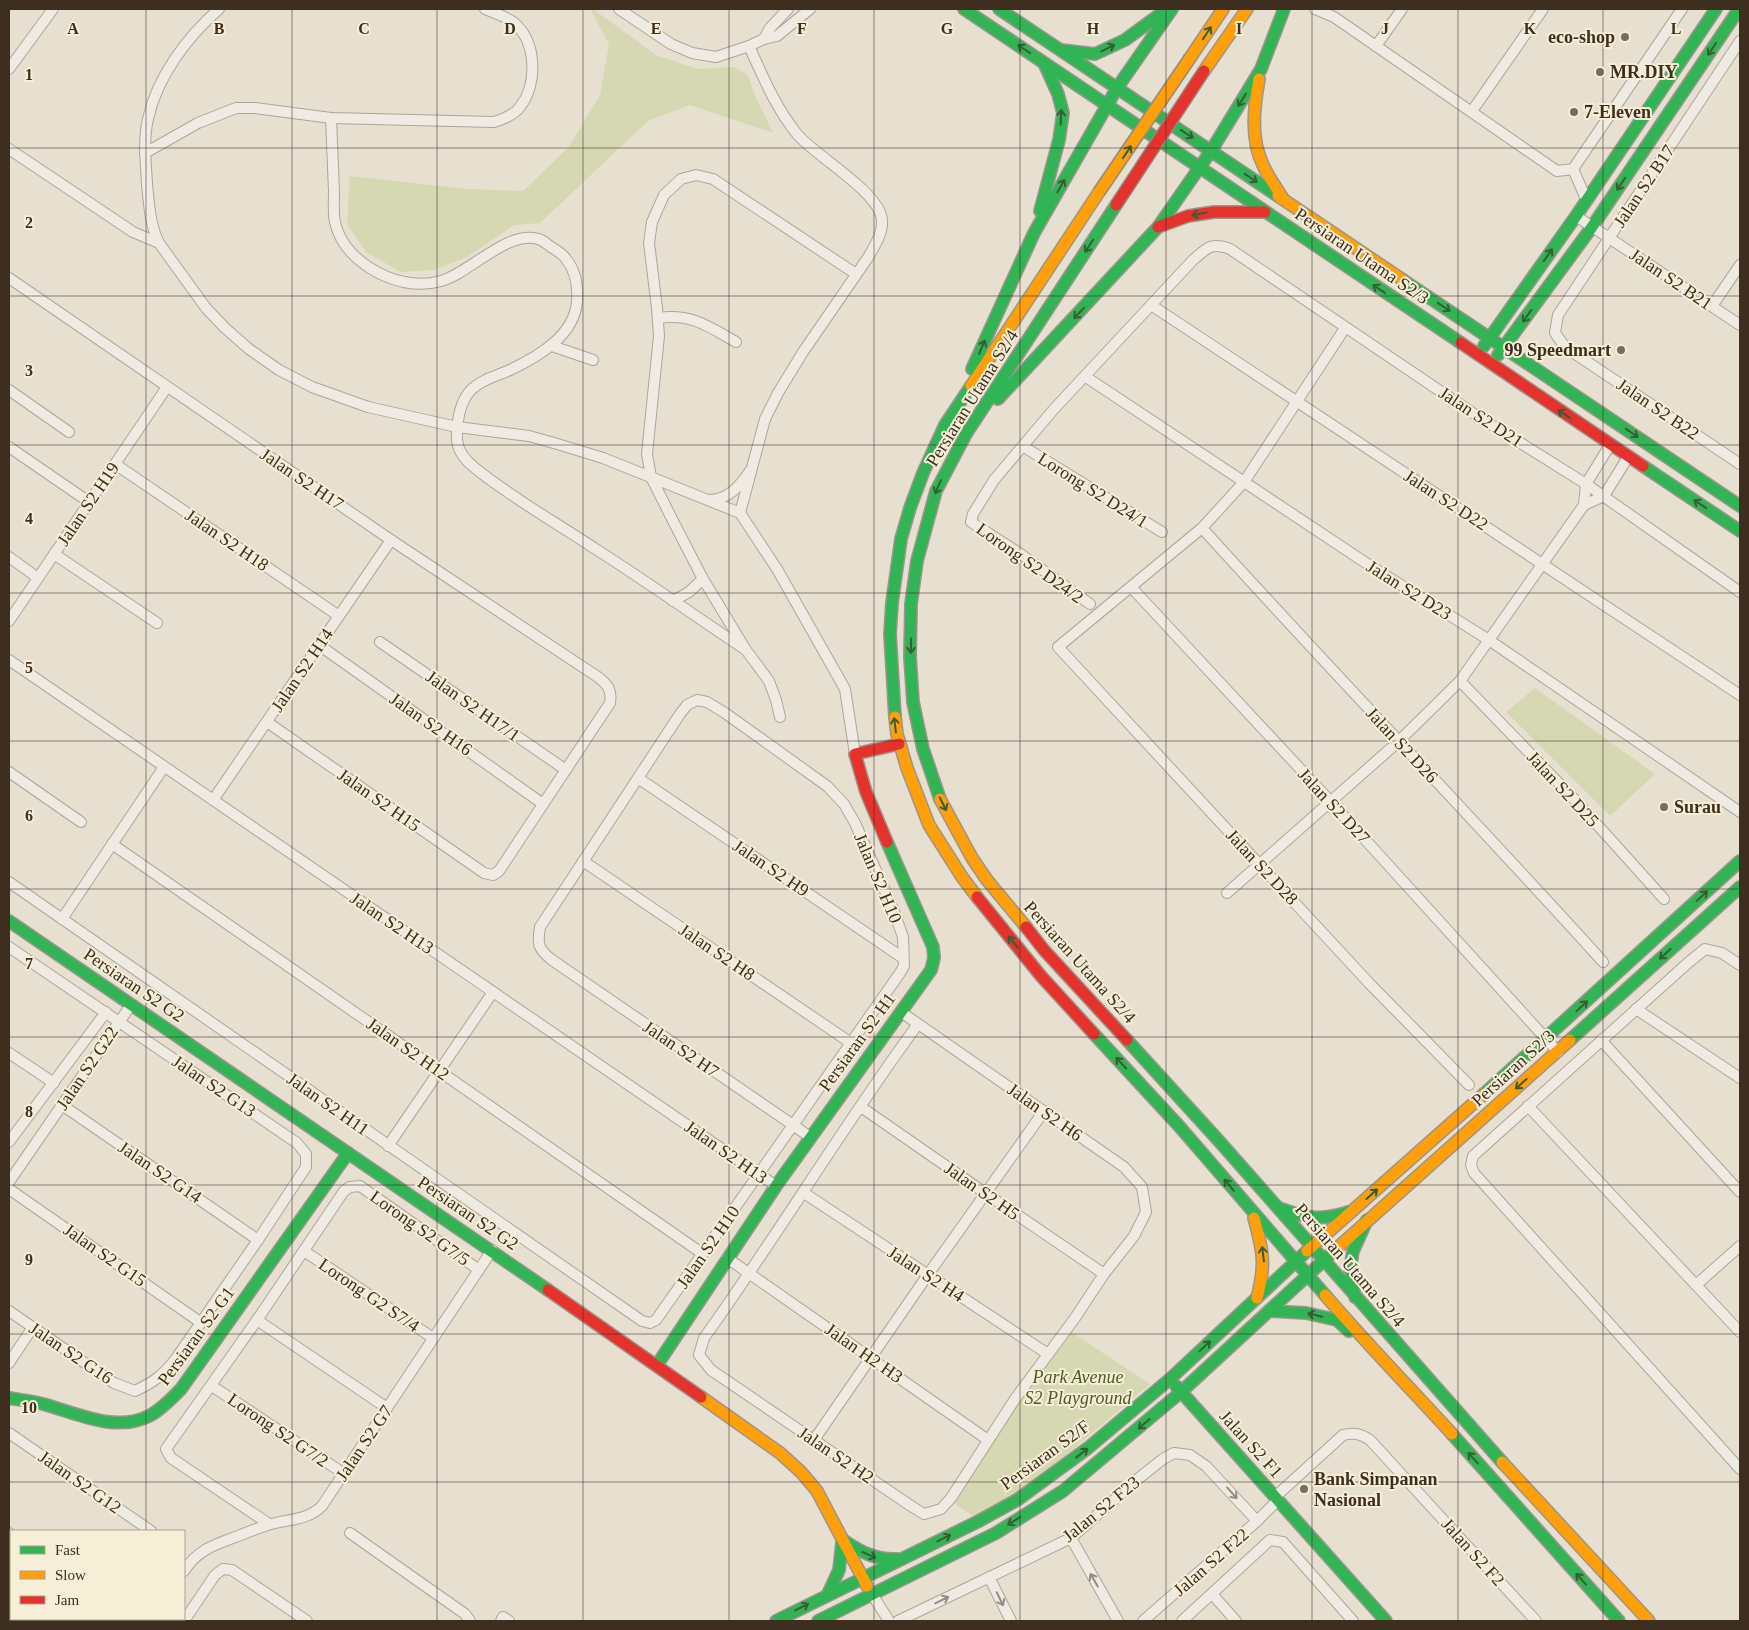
<svg xmlns="http://www.w3.org/2000/svg" width="1749" height="1630" font-family="'Times New Roman',serif">
  <rect width="100%" height="100%" fill="#e7e0d1"/>
  <g fill="#d6d7b3">
    <path d="M590,9H593L656,55L697,69L734,67L747,74L756,98L773,133L690,105L648,121L540,223L514,225L467,257L434,270L401,272L366,252L347,224L350,176L466,189L523,191L568,148L600,95L609,44Z"/>
    <path d="M1535,688L1655,774L1610,816L1506,712Z"/>
    <path d="M1068,1330L1150,1384L1015,1498L977,1519L951,1501Z"/>
  </g>
  <g fill="none" stroke-linecap="round" stroke-linejoin="round">
    <g stroke="#ada599" stroke-width="12">
      <g id="street">
        <path d="M219,9C187,37 157,77 148,119C143,140 146,163 147,184C149,204 150,225 159,243L206,308L225,328L249,349L279,370L312,387L368,407L457,427L529,436L554,443L603,458L740,513L777,569L845,689L855,754"/>
        <path d="M619,9L671,44L692,53L716,57L749,46L764,39L777,36L810,9"/>
        <path d="M1315,9L1334,17L1557,171L1573,169L1682,9"/>
        <path d="M764,39L770,28L788,9"/>
        <path d="M1740,41L1558,315L1555,333L1565,347L1740,464"/>
        <path d="M1376,46L1402,9"/>
        <path d="M9,69L53,9"/>
        <path d="M1472,111L1543,9"/>
        <path d="M331,118C332,143 333,167 334,192C334,202 333,213 335,222C339,241 353,257 370,268C390,281 417,288 441,281C470,273 507,230 538,239C543,240 547,244 551,247C556,250 563,254 566,259C576,271 578,286 577,301C575,335 539,356 512,369C498,376 484,378 472,389C460,400 456,423 457,440C458,452 466,461 475,468C512,498 555,522 594,548C646,581 695,616 746,650"/>
        <path d="M9,149L133,232L159,243"/>
        <path d="M145,153L198,123L236,108H255L331,118L494,122C504,119 514,115 520,107C538,84 537,41 513,22C505,16 494,13 485,9"/>
        <path d="M1573,169L1587,201"/>
        <path d="M1576,216L1740,325"/>
        <path d="M9,278L391,540L598,677C608,685 612,690 610,703L499,871L493,875L484,873L267,722"/>
        <path d="M1151,305L1740,695"/>
        <path d="M1712,306L1740,265"/>
        <path d="M658,318C691,313 708,326 736,342"/>
        <path d="M1345,328L1244,482L1202,528L1058,647L1369,983L1469,1085"/>
        <path d="M552,346L593,360"/>
        <path d="M1086,377L1369,565L1489,640L1740,812"/>
        <path d="M9,390L69,432"/>
        <path d="M9,447L89,502"/>
        <path d="M1024,447L1162,532"/>
        <path d="M115,464L339,616"/>
        <path d="M709,500C728,500 740,486 750,471"/>
        <path d="M1584,505L1604,496L1628,457"/>
        <path d="M740,513L765,419L778,393L803,352L869,256C875,245 883,233 882,220C880,192 815,156 797,134C776,108 763,77 749,46"/>
        <path d="M1202,528C1334,674 1471,816 1603,962"/>
        <path d="M54,554L157,623"/>
        <path d="M9,557L38,578"/>
        <path d="M1131,587L1331,802L1558,1052"/>
        <path d="M673,601L689,592L703,579"/>
        <path d="M1090,604L1022,555L971,522L973,514L994,480L1054,409L1193,260C1207,248 1211,242 1230,249L1471,412L1586,484L1740,592"/>
        <path d="M9,621L167,387"/>
        <path d="M380,642L566,770"/>
        <path d="M319,645L543,804"/>
        <path d="M9,660L776,1186"/>
        <path d="M1460,681L1575,800L1664,899"/>
        <path d="M780,717L776,700L769,681L746,650L703,579L673,521L651,477L647,454L659,336L657,308L649,243L652,222L664,195L681,179L696,175L713,179L856,274"/>
        <path d="M9,772L81,822"/>
        <path d="M638,778L903,958"/>
        <path d="M213,800L391,540"/>
        <path d="M112,844L703,1254"/>
        <path d="M583,861L851,1043"/>
        <path d="M9,882L642,1321L650,1323L656,1320L900,973L904,966L903,937L893,909L855,823L844,804L827,786L725,713L707,702L697,700L687,705L680,714L540,927C537,944 538,949 552,960L793,1125L810,1137"/>
        <path d="M1227,893L1398,742L1460,681L1584,505L1586,484L1610,445"/>
        <path d="M62,919L164,767"/>
        <path d="M9,947L297,1143L306,1154V1167L258,1240L175,1360C162,1376 154,1382 135,1391L114,1383L9,1311"/>
        <path d="M1740,965L1722,953L1705,949L1689,962L1473,1156L1471,1165L1474,1173L1740,1469"/>
        <path d="M1636,1009L1740,1078"/>
        <path d="M901,1012L1124,1167L1142,1187L1146,1212L1134,1236L1104,1274L1075,1318L1015,1399L951,1498L941,1509L924,1514L911,1506L711,1370L699,1355L704,1338C778,1235 843,1126 918,1024"/>
        <path d="M1601,1040L1740,1192"/>
        <path d="M9,1053L54,1083"/>
        <path d="M62,1105L258,1240"/>
        <path d="M1528,1106L1740,1332"/>
        <path d="M861,1107L985,1193L1104,1274"/>
        <path d="M9,1142L106,1012"/>
        <path d="M388,1146L493,992"/>
        <path d="M9,1182L131,1005"/>
        <path d="M9,1189L200,1322"/>
        <path d="M804,1193L1048,1354"/>
        <path d="M304,1251L433,1338"/>
        <path d="M727,1258L988,1440"/>
        <path d="M1696,1285L1740,1246"/>
        <path d="M257,1320L387,1408"/>
        <path d="M9,1363L33,1327"/>
        <path d="M212,1386L343,1473"/>
        <path d="M9,1433L151,1531"/>
        <path d="M814,1440L927,1276L1044,1111"/>
        <path d="M1275,1497L1343,1435C1354,1432 1361,1434 1370,1440L1536,1621"/>
        <path d="M269,1524L171,1458L166,1449L257,1320L344,1191L350,1187L360,1186L479,1270"/>
        <path d="M9,1533L11,1535"/>
        <path d="M350,1533L465,1614L470,1621"/>
        <path d="M1071,1538L1118,1621"/>
        <path d="M184,1571C198,1549 215,1545 238,1536C248,1532 258,1528 268,1525C287,1519 307,1521 322,1506L492,1250"/>
        <path d="M989,1577L1011,1621"/>
        <path d="M872,1594L889,1621"/>
        <path d="M1212,1594L1236,1621"/>
        <path d="M136,1619L140,1621"/>
        <path d="M150,1621L151,1619"/>
        <path d="M184,1621L215,1575L223,1569L232,1570L307,1621"/>
        <path d="M501,1621L503,1617L509,1621"/>
        <path d="M898,1621L1071,1538L1139,1478L1163,1459L1174,1453L1190,1455L1206,1466L1257,1521"/>
        <path d="M1143,1621L1257,1521L1278,1500"/>
        <path d="M1182,1621L1270,1540L1283,1542L1353,1621"/>
      </g>
    </g>
    <g stroke="#9c958a" stroke-width="14">
      <g id="fast">
        <path d="M964,9L1461,343"/>
        <path d="M999,9L1278,196"/>
        <path d="M1061,50L1095,54L1125,40L1166,10"/>
        <path d="M1040,211L1059,140L1063,113L1058,94L1044,63"/>
        <path d="M1403,280L1740,506"/>
        <path d="M1484,346L1576,216L1716,9"/>
        <path d="M1498,355L1592,227L1739,9"/>
        <path d="M972,369L1034,233L1117,88L1172,9"/>
        <path d="M998,399L1158,227L1211,151L1261,69L1284,9"/>
        <path d="M1643,466L1740,531"/>
        <path d="M895,717L890,634L892,603L901,539L910,508L923,473L945,425L971,386"/>
        <path d="M940,799L923,749L913,702L910,657L911,604L917,561L936,491L966,434L1116,205"/>
        <path d="M9,921L548,1290"/>
        <path d="M1094,1034L1179,1126L1325,1295"/>
        <path d="M1127,1040L1219,1141L1502,1462"/>
        <path d="M1570,1040L1740,887"/>
        <path d="M1484,1094L1740,861"/>
        <path d="M1279,1208C1308,1219 1322,1221 1352,1211"/>
        <path d="M1355,1297L1350,1269L1353,1251L1367,1220"/>
        <path d="M1269,1311L1306,1313L1337,1320L1349,1331"/>
        <path d="M657,1365L776,1186L931,970L934,958L933,947L887,842"/>
        <path d="M1176,1386L1386,1621"/>
        <path d="M9,1398C20,1400 32,1401 43,1404C76,1413 115,1433 149,1416C161,1410 171,1399 181,1389L348,1153"/>
        <path d="M1452,1434L1619,1621"/>
        <path d="M843,1540C861,1552 875,1560 897,1559"/>
        <path d="M828,1594L839,1570L842,1543"/>
        <path d="M776,1621L979,1521L1017,1500L1088,1448L1170,1379L1307,1251"/>
        <path d="M818,1621L996,1533L1063,1491L1181,1392L1334,1251"/>
      </g>
    </g>
    <g stroke="#9c958a" stroke-width="14">
      <g id="slow">
        <path d="M1190,58L1223,9"/>
        <path d="M1204,71L1247,9"/>
        <path d="M1259,79C1254,107 1250,138 1263,165C1268,177 1277,188 1283,199"/>
        <path d="M1278,196L1403,280"/>
        <path d="M971,386L1099,192"/>
        <path d="M895,717L897,734L907,768L929,825L962,877L977,897"/>
        <path d="M940,799L972,858L987,880L1026,927"/>
        <path d="M1254,1218C1263,1250 1266,1265 1257,1298"/>
        <path d="M1307,1251L1484,1094"/>
        <path d="M1334,1251L1570,1040"/>
        <path d="M1325,1295C1366,1343 1410,1388 1452,1434"/>
        <path d="M701,1397L780,1453L801,1472L817,1491L867,1586"/>
        <path d="M1502,1462L1649,1621"/>
      </g>
    </g>
    <g stroke="#9c958a" stroke-width="14">
      <g id="jam">
        <path d="M1158,227L1188,216L1214,212H1265"/>
        <path d="M1461,343L1643,466"/>
        <path d="M887,842L866,792L855,754L899,744"/>
        <path d="M977,897L1041,976L1094,1034"/>
        <path d="M1026,927L1044,950L1127,1040"/>
        <path d="M548,1290L701,1397"/>
      </g>
    </g>
    <use href="#street" stroke="#efebe3" stroke-width="10"/>
    <use href="#fast" stroke="#30b455" stroke-width="11"/>
    <use href="#slow" stroke="#ff9f0a" stroke-width="11"/>
    <use href="#jam" stroke="#e5322d" stroke-width="11"/>
    <g stroke="#928b80" stroke-width="14" stroke-linecap="butt">
      <path id="slow-bridge" d="M1099,192L1190,58"/>
    </g>
    <g stroke="#928b80" stroke-width="14" stroke-linecap="butt">
      <path id="jam-bridge" d="M1116,205L1204,71"/>
    </g>
    <use href="#slow-bridge" stroke="#ff9f0a" stroke-width="11"/>
    <use href="#jam-bridge" stroke="#e5322d" stroke-width="11"/>
  </g>
  <defs><path id="oneway-shaft" d="M-6 0H5M1.5-3L5.5 0L1.5 3" fill="none" stroke-width="1.6" stroke-linecap="round" stroke-linejoin="round" transform="scale(1.25)"/></defs>
  <g stroke="#385d33">
    <use href="#oneway-shaft" transform="translate(1207 33) rotate(-57)"/>
    <use href="#oneway-shaft" transform="translate(1108 48) rotate(-26)"/>
    <use href="#oneway-shaft" transform="translate(1024 49) rotate(-146)"/>
    <use href="#oneway-shaft" transform="translate(1712 49) rotate(124)"/>
    <use href="#oneway-shaft" transform="translate(1242 100) rotate(122)"/>
    <use href="#oneway-shaft" transform="translate(1061 117) rotate(-87)"/>
    <use href="#oneway-shaft" transform="translate(1187 134) rotate(34)"/>
    <use href="#oneway-shaft" transform="translate(1127 152) rotate(-56)"/>
    <use href="#oneway-shaft" transform="translate(1251 178) rotate(34)"/>
    <use href="#oneway-shaft" transform="translate(1621 184) rotate(124)"/>
    <use href="#oneway-shaft" transform="translate(1061 186) rotate(-60)"/>
    <use href="#oneway-shaft" transform="translate(1199 214) rotate(169)"/>
    <use href="#oneway-shaft" transform="translate(1089 246) rotate(123)"/>
    <use href="#oneway-shaft" transform="translate(1548 255) rotate(-55)"/>
    <use href="#oneway-shaft" transform="translate(1379 289) rotate(-146)"/>
    <use href="#oneway-shaft" transform="translate(1444 307) rotate(34)"/>
    <use href="#oneway-shaft" transform="translate(1079 313) rotate(134)"/>
    <use href="#oneway-shaft" transform="translate(1527 316) rotate(126)"/>
    <use href="#oneway-shaft" transform="translate(982 347) rotate(-67)"/>
    <use href="#oneway-shaft" transform="translate(1564 414) rotate(-146)"/>
    <use href="#oneway-shaft" transform="translate(1632 433) rotate(34)"/>
    <use href="#oneway-shaft" transform="translate(938 487) rotate(114)"/>
    <use href="#oneway-shaft" transform="translate(1700 504) rotate(-146)"/>
    <use href="#oneway-shaft" transform="translate(911 646) rotate(91)"/>
    <use href="#oneway-shaft" transform="translate(895 725) rotate(-97)"/>
    <use href="#oneway-shaft" transform="translate(943 804) rotate(63)"/>
    <use href="#oneway-shaft" transform="translate(1702 896) rotate(-43)"/>
    <use href="#oneway-shaft" transform="translate(1013 942) rotate(-130)"/>
    <use href="#oneway-shaft" transform="translate(1665 954) rotate(138)"/>
    <use href="#oneway-shaft" transform="translate(1582 1006) rotate(-43)"/>
    <use href="#oneway-shaft" transform="translate(1121 1063) rotate(-133)"/>
    <use href="#oneway-shaft" transform="translate(1521 1084) rotate(138)"/>
    <use href="#oneway-shaft" transform="translate(1229 1185) rotate(-130)"/>
    <use href="#oneway-shaft" transform="translate(1372 1194) rotate(-42)"/>
    <use href="#oneway-shaft" transform="translate(1263 1254) rotate(-97)"/>
    <use href="#oneway-shaft" transform="translate(1315 1315) rotate(-166)"/>
    <use href="#oneway-shaft" transform="translate(1205 1346) rotate(-43)"/>
    <use href="#oneway-shaft" transform="translate(1144 1424) rotate(139)"/>
    <use href="#oneway-shaft" transform="translate(1082 1453) rotate(-38)"/>
    <use href="#oneway-shaft" transform="translate(1473 1458) rotate(-132)"/>
    <use href="#oneway-shaft" transform="translate(1014 1521) rotate(148)"/>
    <use href="#oneway-shaft" transform="translate(944 1538) rotate(-26)"/>
    <use href="#oneway-shaft" transform="translate(869 1555) rotate(24)"/>
    <use href="#oneway-shaft" transform="translate(1581 1579) rotate(-132)"/>
    <use href="#oneway-shaft" transform="translate(802 1607) rotate(-27)"/>
  </g>
  <g stroke="#968c82">
    <use href="#oneway-shaft" transform="translate(1232 1493) rotate(48)"/>
    <use href="#oneway-shaft" transform="translate(1094 1580) rotate(-120)"/>
    <use href="#oneway-shaft" transform="translate(1000 1599) rotate(64)"/>
    <use href="#oneway-shaft" transform="translate(942 1600) rotate(-26)"/>
  </g>
  <path fill="none" stroke="#3d2e20" stroke-width="1" stroke-opacity="0.55" d="M146,9V1531M292,9V1621M437,9V1621M583,9V1621M729,9V1621M874,9V1621M1020,9V1621M1166,9V1621M1312,9V1621M1458,9V1621M1603,9V1621M9,148H1740M9,296H1740M9,445H1740M9,593H1740M9,741H1740M9,889H1740M9,1037H1740M9,1185H1740M9,1334H1740M9,1482H1740M146,1619V1621"/>
  <g fill="#786c5e" stroke="#f7eed8" stroke-width="2">
    <circle cx="1625" cy="37" r="5"/>
    <circle cx="1600" cy="72" r="5"/>
    <circle cx="1574" cy="112" r="5"/>
    <circle cx="1621" cy="350" r="5"/>
    <circle cx="1664" cy="807" r="5"/>
    <circle cx="1304" cy="1489" r="5"/>
  </g>
  <g text-anchor="middle" stroke-width="4" stroke-linejoin="round" paint-order="stroke">
    <g font-size="18" font-weight="bold" fill="#3d2e20" stroke="#f7eed8" text-anchor="start">
      <text x="1615" y="43" text-anchor="end">eco-shop</text>
      <text x="1610" y="78">MR.DIY</text>
      <text x="1584" y="118">7-Eleven</text>
      <text x="1611" y="356" text-anchor="end">99 Speedmart</text>
      <text x="1674" y="813">Surau</text>
      <text x="1314" y="1485">Bank Simpanan<tspan x="1314" dy="21">Nasional</tspan></text>
    </g>
    <g font-size="18" fill="#3d2e20" stroke="#f7eed8">
      <text transform="translate(1644 186) rotate(-56)" y="6">Jalan S2 B17</text>
      <text transform="translate(1362 256) rotate(34)" y="6">Persiaran Utama S2/3</text>
      <text transform="translate(1671 279) rotate(34)" y="6">Jalan S2 B21</text>
      <text transform="translate(972 398) rotate(-58)" y="6">Persiaran Utama S2/4</text>
      <text transform="translate(1658 409) rotate(34)" y="6">Jalan S2 B22</text>
      <text transform="translate(1481 417) rotate(33)" y="6">Jalan S2 D21</text>
      <text transform="translate(302 479) rotate(34)" y="6">Jalan S2 H17</text>
      <text transform="translate(1093 490) rotate(32)" y="6">Lorong S2 D24/1</text>
      <text transform="translate(1446 500) rotate(33)" y="6">Jalan S2 D22</text>
      <text transform="translate(88 504) rotate(-56)" y="6">Jalan S2 H19</text>
      <text transform="translate(227 540) rotate(34)" y="6">Jalan S2 H18</text>
      <text transform="translate(1030 563) rotate(35)" y="6">Lorong S2 D24/2</text>
      <text transform="translate(1409 590) rotate(32)" y="6">Jalan S2 D23</text>
      <text transform="translate(302 670) rotate(-56)" y="6">Jalan S2 H14</text>
      <text transform="translate(473 706) rotate(35)" y="6">Jalan S2 H17/1</text>
      <text transform="translate(431 724) rotate(35)" y="6">Jalan S2 H16</text>
      <text transform="translate(1402 745) rotate(47)" y="6">Jalan S2 D26</text>
      <text transform="translate(1563 789) rotate(47)" y="6">Jalan S2 D25</text>
      <text transform="translate(379 800) rotate(35)" y="6">Jalan S2 H15</text>
      <text transform="translate(1334 806) rotate(47)" y="6">Jalan S2 D27</text>
      <text transform="translate(1262 867) rotate(47)" y="6">Jalan S2 D28</text>
      <text transform="translate(771 868) rotate(34)" y="6">Jalan S2 H9</text>
      <text transform="translate(878 878) rotate(67)" y="6">Jalan S2 H10</text>
      <text transform="translate(392 923) rotate(34)" y="6">Jalan S2 H13</text>
      <text transform="translate(717 952) rotate(34)" y="6">Jalan S2 H8</text>
      <text transform="translate(1080 962) rotate(48)" y="6">Persiaran Utama S2/4</text>
      <text transform="translate(134 985) rotate(34)" y="6">Persiaran S2 G2</text>
      <text transform="translate(857 1042) rotate(-54)" y="6">Persiaran S2 H1</text>
      <text transform="translate(408 1049) rotate(35)" y="6">Jalan S2 H12</text>
      <text transform="translate(681 1049) rotate(34)" y="6">Jalan S2 H7</text>
      <text transform="translate(87 1068) rotate(-56)" y="6">Jalan S2 G22</text>
      <text transform="translate(1513 1068) rotate(-42)" y="6">Persiaran S2/3</text>
      <text transform="translate(214 1086) rotate(34)" y="6">Jalan S2 G13</text>
      <text transform="translate(328 1104) rotate(35)" y="6">Jalan S2 H11</text>
      <text transform="translate(1045 1112) rotate(35)" y="6">Jalan S2 H6</text>
      <text transform="translate(726 1152) rotate(35)" y="6">Jalan S2 H13</text>
      <text transform="translate(160 1172) rotate(34)" y="6">Jalan S2 G14</text>
      <text transform="translate(982 1191) rotate(35)" y="6">Jalan S2 H5</text>
      <text transform="translate(468 1213) rotate(34)" y="6">Persiaran S2 G2</text>
      <text transform="translate(420 1228) rotate(35)" y="6">Lorong S2 G7/5</text>
      <text transform="translate(708 1247) rotate(-55)" y="6">Jalan S2 H10</text>
      <text transform="translate(105 1255) rotate(35)" y="6">Jalan S2 G15</text>
      <text transform="translate(1350 1265) rotate(49)" y="6">Persiaran Utama S2/4</text>
      <text transform="translate(926 1274) rotate(33)" y="6">Jalan S2 H4</text>
      <text transform="translate(369 1295) rotate(34)" y="6">Lorong G2 S7/4</text>
      <text transform="translate(196 1336) rotate(-54)" y="6">Persiaran S2 G1</text>
      <text transform="translate(71 1353) rotate(34)" y="6">Jalan S2 G16</text>
      <text transform="translate(864 1353) rotate(35)" y="6">Jalan H2 H3</text>
      <text transform="translate(278 1430) rotate(34)" y="6">Lorong S2 G7/2</text>
      <text transform="translate(364 1443) rotate(-56)" y="6">Jalan S2 G7</text>
      <text transform="translate(1251 1444) rotate(48)" y="6">Jalan S2 F1</text>
      <text transform="translate(836 1455) rotate(34)" y="6">Jalan S2 H2</text>
      <text transform="translate(1045 1455) rotate(-36)" y="6">Persiaran S2/F</text>
      <text transform="translate(80 1482) rotate(35)" y="6">Jalan S2 G12</text>
      <text transform="translate(1101 1509) rotate(-39)" y="6">Jalan S2 F23</text>
      <text transform="translate(1473 1552) rotate(48)" y="6">Jalan S2 F2</text>
      <text transform="translate(1211 1562) rotate(-41)" y="6">Jalan S2 F22</text>
    </g>
    <g font-size="18" font-style="italic" fill="#4d5a26" stroke="#f7eed8">
      <text x="1078" y="1383">Park Avenue<tspan x="1078" dy="21">S2 Playground</tspan></text>
    </g>
  </g>
  <g font-size="16" text-anchor="middle" font-weight="bold" fill="#3d2e20" stroke="#f7eed8" stroke-width="4" stroke-linejoin="round" paint-order="stroke">
    <text x="73" y="34">A</text>
    <text x="219" y="34">B</text>
    <text x="364" y="34">C</text>
    <text x="510" y="34">D</text>
    <text x="656" y="34">E</text>
    <text x="802" y="34">F</text>
    <text x="947" y="34">G</text>
    <text x="1093" y="34">H</text>
    <text x="1239" y="34">I</text>
    <text x="1385" y="34">J</text>
    <text x="1530" y="34">K</text>
    <text x="1676" y="34">L</text>
    <text x="29" y="80">1</text>
    <text x="29" y="228">2</text>
    <text x="29" y="376">3</text>
    <text x="29" y="524">4</text>
    <text x="29" y="673">5</text>
    <text x="29" y="821">6</text>
    <text x="29" y="969">7</text>
    <text x="29" y="1117">8</text>
    <text x="29" y="1265">9</text>
    <text x="29" y="1413">10</text>
  </g>
  <rect width="1749" height="1630" fill="none" stroke="#3d2e20" stroke-width="20"/>
  <rect x="10" y="1530" width="175" height="90" fill="#f7eed8" stroke="#ada18e"/>
  <rect x="20" y="1546" width="25" height="8" fill="#30b455" stroke="#ada18e"/>
  <text x="55" y="1555" font-size="15" fill="#3d2e20">Fast</text>
  <rect x="20" y="1571" width="25" height="8" fill="#ff9f0a" stroke="#ada18e"/>
  <text x="55" y="1580" font-size="15" fill="#3d2e20">Slow</text>
  <rect x="20" y="1596" width="25" height="8" fill="#e5322d" stroke="#ada18e"/>
  <text x="55" y="1605" font-size="15" fill="#3d2e20">Jam</text>
</svg>
